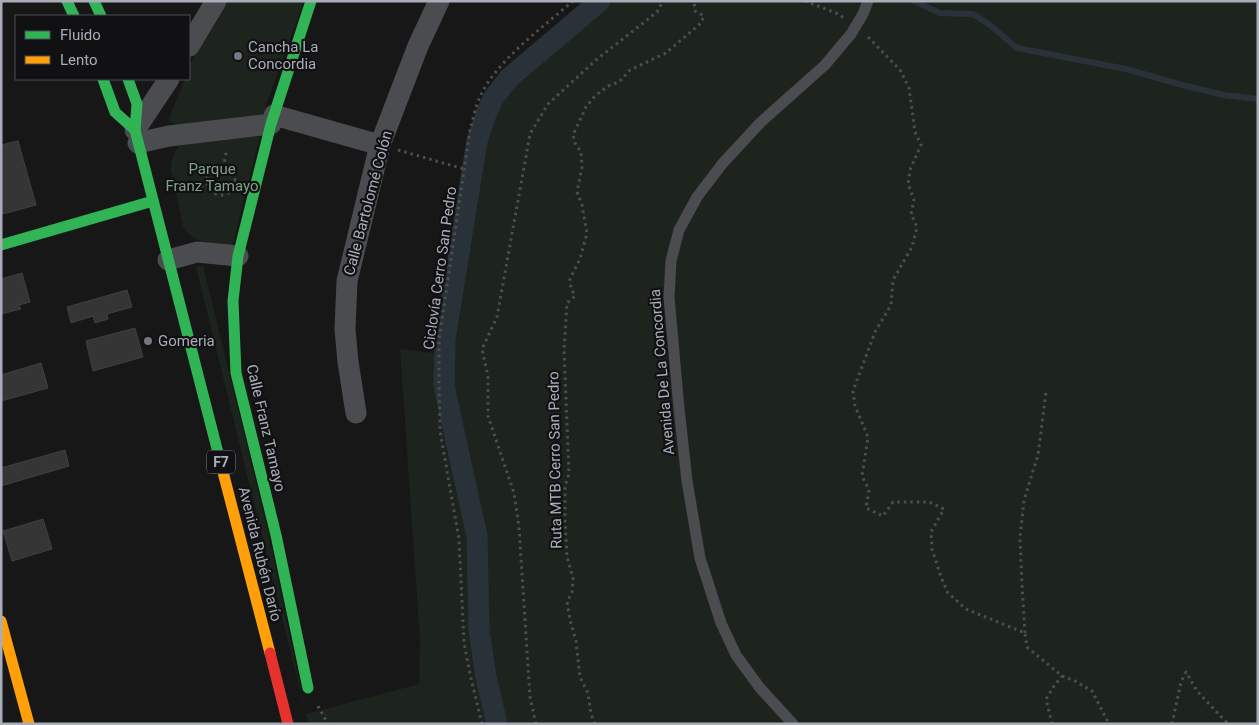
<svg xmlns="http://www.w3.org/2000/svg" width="1259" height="725" font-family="Roboto,sans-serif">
  <rect width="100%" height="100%" fill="#171717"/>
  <g fill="#1d241e">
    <path d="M225,1H304L262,116L179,126L168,120L185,79H189C189,53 211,23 225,1Z"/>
    <path d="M609,1H1258V724H309L306,714L196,267L203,266L268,532L306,714L419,684L420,640L400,349L449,355L484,139L497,102L517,79L535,60Z"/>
    <path d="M260,136L232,247C214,244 193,244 183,226L171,170C171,159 175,152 181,142Z"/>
  </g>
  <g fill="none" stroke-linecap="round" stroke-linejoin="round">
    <path stroke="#2a3239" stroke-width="6" d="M914,1L940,13L973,14L990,25L1017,48L1126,69L1182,85L1224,95L1258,99"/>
    <path stroke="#2a3239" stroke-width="21" d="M497,724L486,677L479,630L477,536L444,386L445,339L477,141L486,114L494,97L509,78L600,1"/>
  </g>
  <g fill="#353536" stroke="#3f4043">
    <path d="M18,141L36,205L3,214L1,209V145Z"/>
    <path d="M22,273L30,302L19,305L21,309L1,314V279Z"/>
    <path d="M127,290L132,307L107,314L108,319L95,323L93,316L71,323L67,307Z"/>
    <path d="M135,328L143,357L93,371L86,341Z"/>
    <path d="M41,363L48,388L1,401V375Z"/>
    <path d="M65,450L69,466L1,486V468Z"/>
    <path d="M43,519L52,549L12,561L3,531Z"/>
  </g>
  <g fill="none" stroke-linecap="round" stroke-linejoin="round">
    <g stroke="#4d4e52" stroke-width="3" stroke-dasharray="2.5 4" stroke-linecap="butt">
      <path d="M805,1L836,13L844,18"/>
      <path d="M868,37L900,70L909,88L915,132L921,145L910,170L908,184L914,200L911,214L917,227L912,247L893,280L891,305L875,332L853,391L855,406L868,437L862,476L869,490L866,508L883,516L893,502H929L944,509L931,532L932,549L941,577L948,593L966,609L1025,633L1027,647L1062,676L1075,681L1092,691L1109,724"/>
      <path d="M398,150L464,169"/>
      <circle cx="221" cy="181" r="14"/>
      <path d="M223,168L227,149"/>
      <path d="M175,190L208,185"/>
      <path d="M1025,633L1022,585L1020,538L1024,500L1038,455L1046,392"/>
      <path d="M318,706L328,724"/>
      <path d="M482,724L470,674L464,643L459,539L440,431L439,382V340L470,130C473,120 475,107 480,97C495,62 543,27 573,1"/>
      <path d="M536,724L530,697L519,527L514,493L488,416V376L482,349L497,317L530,134L548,104L596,60L657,12L663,1"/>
      <path d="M595,724L591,714L588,693L580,677L576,641L570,620L567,602L572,592L573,578L567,557L565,522V486L569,474L564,350L567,303L575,296L571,288L570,279L580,259L587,233L582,205L577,192L582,167L581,152L575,143L573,135L586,107L595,96L608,86L619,82L630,70L666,53L701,23L704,16L695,11L694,1"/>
      <path d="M1052,724L1046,699L1054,686L1062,676"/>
      <path d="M1172,724L1181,682L1186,672L1197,691L1228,724"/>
    </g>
    <path stroke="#4b4c50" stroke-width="11" d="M793,724L760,688L736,655L721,623L700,558L687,481L679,408L669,297L671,261L679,230L697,197L723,163L760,123L825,65L851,34L863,14L868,1"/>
    <g stroke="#4b4c50" stroke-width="21">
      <path d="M189,46L216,1"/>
      <path d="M274,115L380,145"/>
      <path d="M135,130L169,79"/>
      <path d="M138,143L169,136L271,124"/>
      <path d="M168,260L197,252L238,256"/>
      <path d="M356,413L348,362L345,329L347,281L380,145L418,46L439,1"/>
    </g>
    <g stroke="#30b455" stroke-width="11">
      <path d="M67,1L74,16"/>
      <path d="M94,1L101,16"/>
      <path d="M103,79L115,112L135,130"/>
      <path d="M128,79L137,104L135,130L224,476"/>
      <path d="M1,245L153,201"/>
      <path d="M308,688L276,535L236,373L233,301L238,256L271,124L311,1"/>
    </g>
    <g stroke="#ff9f0a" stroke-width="11">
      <path d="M224,476L270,653"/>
      <path d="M1,621L29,724"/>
    </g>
    <path stroke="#e5322d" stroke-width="11" d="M270,653L288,724"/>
  </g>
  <g fill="#757880" stroke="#111113" stroke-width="2">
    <circle cx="238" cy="56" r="5"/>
    <circle cx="148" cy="341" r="5"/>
  </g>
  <g text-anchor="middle" stroke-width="4.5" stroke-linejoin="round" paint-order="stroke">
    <rect fill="#111113" stroke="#7b7e86" stroke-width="1" x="207" y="450.5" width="28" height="23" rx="4"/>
    <g font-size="14" font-weight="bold" fill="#a8adb8">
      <text x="221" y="467">F7</text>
    </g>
    <g font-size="15" fill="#a8adb8" stroke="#111113" text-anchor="start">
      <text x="248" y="52">Cancha La<tspan x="248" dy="17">Concordia</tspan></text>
      <text x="158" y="346">Gomeria</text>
    </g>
    <g font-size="15" fill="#7fa381" stroke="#111113">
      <text x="212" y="174">Parque<tspan x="212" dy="17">Franz Tamayo</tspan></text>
    </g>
    <g font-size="15" fill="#a8adb8" stroke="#111113">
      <text transform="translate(368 203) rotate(-75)" y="5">Calle Bartolomé Colón</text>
      <text transform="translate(440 268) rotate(-82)" y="5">Ciclovía Cerro San Pedro</text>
      <text transform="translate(662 372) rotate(-95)" y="5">Avenida De La Concordia</text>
      <text transform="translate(266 428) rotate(77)" y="5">Calle Franz Tamayo</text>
      <text transform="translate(555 460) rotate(-91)" y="5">Ruta MTB Cerro San Pedro</text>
      <text transform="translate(260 554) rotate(76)" y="5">Avenida Rubén Darío</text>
    </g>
  </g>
  <rect width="1259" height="725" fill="none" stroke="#a8adb8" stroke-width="5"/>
  <rect x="15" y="15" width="175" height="65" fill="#111113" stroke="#4d4f55"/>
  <rect x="25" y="31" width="25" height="8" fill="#30b455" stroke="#4d4f55"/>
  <text x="60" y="40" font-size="15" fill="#a8adb8">Fluido</text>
  <rect x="25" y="56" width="25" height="8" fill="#ff9f0a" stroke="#4d4f55"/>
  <text x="60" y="65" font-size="15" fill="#a8adb8">Lento</text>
</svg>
